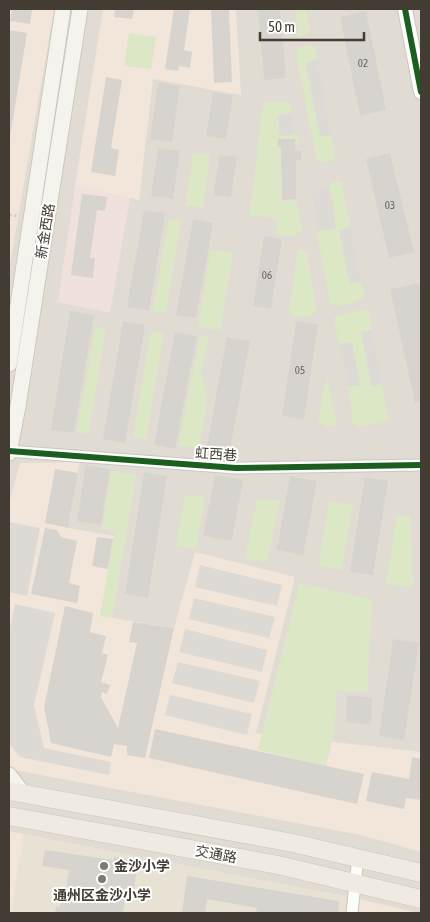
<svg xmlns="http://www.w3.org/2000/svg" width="430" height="922" font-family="'Asap Condensed','Noto Sans SC',sans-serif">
  <rect width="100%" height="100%" fill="#eeebe6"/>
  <rect fill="#e1dcd3" x="9" y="9" width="412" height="904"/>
  <g fill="#f1e6d9">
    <path d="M9,9H54L9,271Z"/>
    <path d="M103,9H236L241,95L153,79L139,200L75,186Z"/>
    <path d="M80,462L68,528L114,536L101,616L174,628L195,552L295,577L256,733L421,752V852L361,835L9,769V504L20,463Z"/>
    <path d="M9,831L24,834L11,913H9Z"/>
    <path d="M354,898L419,913H352Z"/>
  </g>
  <path fill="#e8e2d5" d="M24,834L354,898L352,913H11Z"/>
  <path fill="#f0e1dd" d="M75,186L130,198L110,313L58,302Z"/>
  <g fill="#dce7c6">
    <path d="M295,9H306L310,29L309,34L298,37Z"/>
    <path d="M129,33L156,37L151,69L124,66Z"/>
    <path d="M310,45L315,47L317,60L306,63L320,137L331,135L336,157C331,163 324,164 317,161L296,53L299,48Z"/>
    <path d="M263,102H286L290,104L292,113L278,115L280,136L298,135V143L281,147L282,200L296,199L302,229L295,236L277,235V219L250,215Z"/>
    <path d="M193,153L210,155L203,207L186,205Z"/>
    <path d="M337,181L342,182L350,227L339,230L350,284L361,282L365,295C360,302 338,308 330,304L317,232L336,228L330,188L331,184Z"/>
    <path d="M169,219L181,221L166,313L153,311Z"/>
    <path d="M211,249L233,253L220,330L198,327Z"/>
    <path d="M298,249L307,252L317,310L311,316L293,317L289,311Z"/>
    <path d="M364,309L369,311L372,330L361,332L372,386L382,384L388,419L386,422L358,427L353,423L348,387L360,384L352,342L340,344L333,319L337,316Z"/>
    <path d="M95,328L106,329L89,434L77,432Z"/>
    <path d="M151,331L164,333L146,439L133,437Z"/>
    <path d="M200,336L209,337L201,371L207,398L200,448L178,446Z"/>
    <path d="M327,376L337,426L325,427L318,421Z"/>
    <path d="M111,471L136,475L112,618L100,616L115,532L102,529Z"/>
    <path d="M185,495L205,498L196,549L176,546Z"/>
    <path d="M280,500L267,562L245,558L257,501Z"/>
    <path d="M329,501L353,505L342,570L319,566Z"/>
    <path d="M397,515L410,516L413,587L386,584Z"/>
    <path d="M300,583L372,600L367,692L337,690L334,735L326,766L258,750Z"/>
  </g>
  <g fill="#dddad6">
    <path d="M317,60L331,135L320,137L306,63Z"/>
    <path d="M292,113L294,134L280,136L278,115Z"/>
    <path d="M330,188L336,228L318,231L312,191Z"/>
    <path d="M350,227L361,282L350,284L339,230Z"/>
    <path d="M372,330L382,384L372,386L361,332Z"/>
    <path d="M352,342L360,385L348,387L340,344Z"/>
    <path d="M9,522L40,528L27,596L9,592Z"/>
    <path d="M200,565L282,585L277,606L195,587Z"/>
    <path d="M194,598L275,617L269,638L189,619Z"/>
    <path d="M15,604L55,613L34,705L44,748L111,762L109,775L20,757L9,743V633Z"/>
    <path d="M185,629L267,650L262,672L179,652Z"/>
    <path d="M178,662L260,681L254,703L172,683Z"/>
    <path d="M170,695L252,714L247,735L165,715Z"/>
  </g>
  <g fill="#d7d4cf">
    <path d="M12,9H32L30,24L10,21Z"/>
    <path d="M115,9H134L132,19L114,17Z"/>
    <path d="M174,9H190L184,50L192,52L190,68L179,66L178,71L165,69Z"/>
    <path d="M211,9H229L232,82L214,83Z"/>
    <path d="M258,9H280L286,78L264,80Z"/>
    <path d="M366,11L386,110L360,115L340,17Z"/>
    <path d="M9,30L27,33L10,137H9Z"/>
    <path d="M106,77L122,80L111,148L119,150L115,176L91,172Z"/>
    <path d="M158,82L180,86L172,142L150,139Z"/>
    <path d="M213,92L233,95L226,139L206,136Z"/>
    <path d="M278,139H295V151H301V161L296,160V199L282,200L281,147H278Z"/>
    <path d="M158,148L180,151L173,199L151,196Z"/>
    <path d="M390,153L414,252L389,258L366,159Z"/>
    <path d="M220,155L237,157L231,197L213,195Z"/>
    <path d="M82,194L107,197L105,211L97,210L90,258H95L93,278L71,275Z"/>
    <path d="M144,210L165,213L149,311L127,307Z"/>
    <path d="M193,219L213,223L196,318L176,315Z"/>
    <path d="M264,236L282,239L271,309L253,306Z"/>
    <path d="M419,283L421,294V401L415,403L390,289Z"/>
    <path d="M70,311L94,315L74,433L51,430Z"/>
    <path d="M123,321L145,325L125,443L103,439Z"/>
    <path d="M296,321L318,324L304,419L282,416Z"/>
    <path d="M175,332L197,336L175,449L154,445Z"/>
    <path d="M227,337L250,341L229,455L206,451Z"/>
    <path d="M86,465L110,469L101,525L77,521Z"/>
    <path d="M55,469L78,473L68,528L45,523Z"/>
    <path d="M144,472L167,476L148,598L125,594Z"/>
    <path d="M215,475L243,480L232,541L203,536Z"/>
    <path d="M290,476L317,481L303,555L277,550Z"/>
    <path d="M365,477L388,481L373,575L350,572Z"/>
    <path d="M45,528L57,530L61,537L77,541L69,583L80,586L77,603L31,594Z"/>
    <path d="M97,537L113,539L108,569L92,566Z"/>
    <path d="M65,606L93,613L90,632L106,636L102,653L108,655L101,682L110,685L107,694L102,692L101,697L118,728L137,643L129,642L133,622L174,628L145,758L127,755V746L114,744L111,757L51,743L44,707Z"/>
    <path d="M393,639L419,643L404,740L379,736Z"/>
    <path d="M347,695L372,698L371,725L346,722Z"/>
    <path d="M155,729L364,774L357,804L149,758Z"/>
    <path d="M412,757L421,759V800L406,798L404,809L366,801L372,772L409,779Z"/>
    <path d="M45,850L114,860V857L138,860L134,889L126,888L123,913H55L56,906L60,907L61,899L65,900L69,870L42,866Z"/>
    <path d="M187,876L339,901L338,913H256L257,908L207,899L205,913H182Z"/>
  </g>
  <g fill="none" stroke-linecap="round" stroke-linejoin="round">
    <g stroke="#cac7c2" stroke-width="13">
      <g id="minor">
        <path d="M9,451L236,468L421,465"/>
        <path d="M352,913L358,857"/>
      </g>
    </g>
    <g stroke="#cac7c2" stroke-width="16">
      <path id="tertiary" d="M405,9L421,92"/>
    </g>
    <g stroke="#ccc8bd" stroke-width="17">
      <g id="secondary">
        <path d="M9,364L63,9"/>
        <path d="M9,453L18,406L80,9"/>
        <path d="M9,775L23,793"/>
      </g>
    </g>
    <g stroke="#cfc6b4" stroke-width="19">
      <g id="primary">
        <path d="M9,791L293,843L421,873"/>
        <path d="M9,816L278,865L421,899"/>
      </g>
    </g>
    <path stroke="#cccac6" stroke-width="2.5" stroke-dasharray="2.5 2.5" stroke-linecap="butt" d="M9,215L17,216"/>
    <use href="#minor" stroke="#fcfcfb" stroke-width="11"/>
    <use href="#tertiary" stroke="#fcfcfb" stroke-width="14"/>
    <use href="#secondary" stroke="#f5f3ed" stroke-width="15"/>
    <use href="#primary" stroke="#f0ebe2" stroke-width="18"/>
    <g stroke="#fff" stroke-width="9">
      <g id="cycleway">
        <path d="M405,9L421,92"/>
        <path d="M9,451L236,468L421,465"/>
      </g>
    </g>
    <use href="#cycleway" stroke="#1b5e20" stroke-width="6"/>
  </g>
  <g fill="#7e7972" stroke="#fff" stroke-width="2">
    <circle cx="104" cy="866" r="5"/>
    <circle cx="102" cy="879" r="5"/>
  </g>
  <g text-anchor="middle" stroke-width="4" stroke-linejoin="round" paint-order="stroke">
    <g font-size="11" fill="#68635b">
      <text x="363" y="67">02</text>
      <text x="390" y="209">03</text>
      <text x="267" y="279">06</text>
      <text x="300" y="374">05</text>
    </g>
    <g font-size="14" fill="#423c33" stroke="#fff">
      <text transform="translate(45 231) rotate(-81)" y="5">新金西路</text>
      <text transform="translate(216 454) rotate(4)" y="5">虹西巷</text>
      <text transform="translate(216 854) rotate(10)" y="5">交通路</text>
    </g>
    <g font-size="14" font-weight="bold" fill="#423c33" stroke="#fff" text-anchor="start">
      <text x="114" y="871">金沙小学</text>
      <text x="102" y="900" text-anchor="middle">通州区金沙小学</text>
    </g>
  </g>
  <rect width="430" height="922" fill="none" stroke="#423c33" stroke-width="20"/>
  <path d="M260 32v8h104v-8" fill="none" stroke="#423c33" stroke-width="2.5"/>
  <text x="268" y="32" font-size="15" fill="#423c33" stroke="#ffffff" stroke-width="4" paint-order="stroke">50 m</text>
</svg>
